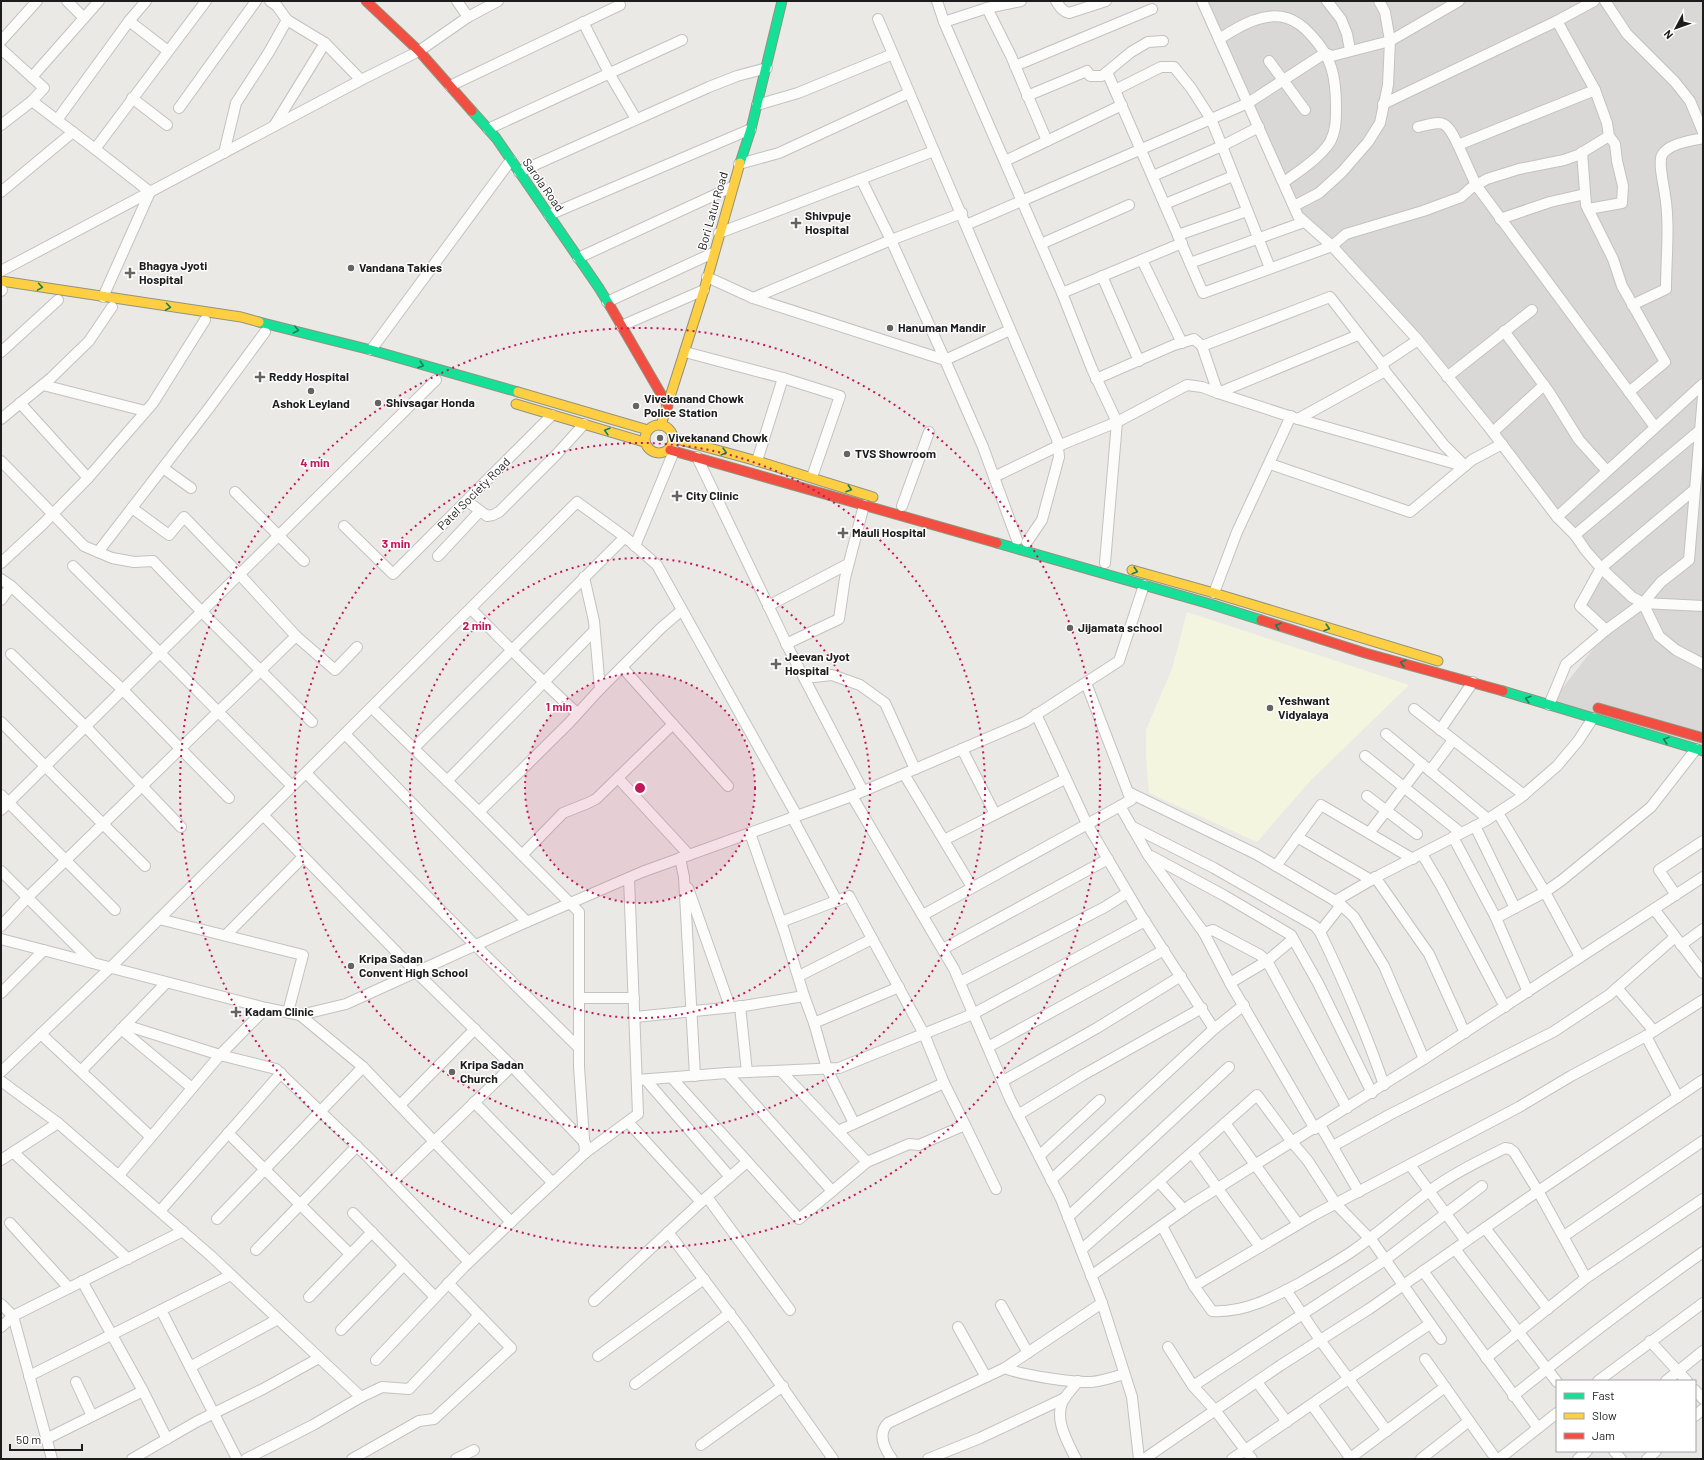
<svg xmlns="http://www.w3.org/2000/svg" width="1704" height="1460" font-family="Barlow,sans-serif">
  <rect width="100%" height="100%" fill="#ebe9e5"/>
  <path fill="#dad8d6" d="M1201,1H1703V750L1549,705L1608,630L1582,605L1602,567L1417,342L1331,248L1288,195Z"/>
  <path fill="#f4f5df" d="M1187,612L1409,685L1310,781L1257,842L1149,793L1146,759V730L1172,669Z"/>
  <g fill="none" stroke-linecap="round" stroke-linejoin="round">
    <g stroke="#c3c2c1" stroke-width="12">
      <g id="street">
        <path d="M67,1L84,18"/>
        <path d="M457,1L468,17"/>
        <path d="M937,1L944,22L1062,293L1092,369L1117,422L1105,563"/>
        <path d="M1056,1C1060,7 1062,11 1069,13L1106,1"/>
        <path d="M1202,1L1298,216L1332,246L1418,340L1488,426L1557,517L1575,535L1586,551L1601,568L1632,597L1643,603L1659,636L1676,650L1703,664"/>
        <path d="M1327,1L1341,19L1347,34L1350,50"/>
        <path d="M1605,1L1627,34L1675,82L1690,101L1703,132"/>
        <path d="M987,8L1011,56L1047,141"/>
        <path d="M878,19L893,54"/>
        <path d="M287,20L325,43L361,80"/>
        <path d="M129,21L168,51"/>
        <path d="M1557,21L1595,90L1607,123L1609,136L1615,144L1617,161L1623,186L1622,203L1588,209"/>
        <path d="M583,22L609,73L636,119"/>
        <path d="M944,22L987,8L1021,1"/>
        <path d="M1219,39C1238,27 1263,11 1287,18C1296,21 1305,28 1311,35C1332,57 1336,77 1336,107C1336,120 1336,131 1330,142C1321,157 1298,172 1284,182"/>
        <path d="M1,41L37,1"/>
        <path d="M1,49L44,88L32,101L1,125"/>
        <path d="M1269,61L1305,110"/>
        <path d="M1015,66L1152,9"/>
        <path d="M1107,72L1203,293L1332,246L1346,234L1423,211L1461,197L1471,188L1487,179L1519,169L1564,160L1578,155L1609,136"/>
        <path d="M32,77L99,1"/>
        <path d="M450,86L620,5"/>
        <path d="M1115,90L1161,67H1174L1191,88L1211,119L1222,146L1259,127"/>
        <path d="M1595,90L1458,145L1476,185L1655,427"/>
        <path d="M1027,96L1087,71L1090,76H1102L1131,52L1148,42L1163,41"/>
        <path d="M132,98L167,125"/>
        <path d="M32,101L95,149"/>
        <path d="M1383,104L1557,21L1594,1"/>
        <path d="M757,105L798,93L893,54L934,151"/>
        <path d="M179,108L256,1"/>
        <path d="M57,120L129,21L146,1"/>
        <path d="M274,126L325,43"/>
        <path d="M1418,127C1444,120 1446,120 1458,145"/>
        <path d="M488,129L682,40"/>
        <path d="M1582,152L1586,205L1613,259L1622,286L1665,362L1629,392"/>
        <path d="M224,153L236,103L269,52L287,20L277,6L270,1"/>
        <path d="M1005,161L1122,105"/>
        <path d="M739,164L779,153L909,93"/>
        <path d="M519,172L709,87L737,76L767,68"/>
        <path d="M1153,176L1222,146L1270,268"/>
        <path d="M861,179L891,240L962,213"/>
        <path d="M1,192L73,132"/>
        <path d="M1165,204L1233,176"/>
        <path d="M1294,206L1319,193L1342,172L1368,142L1380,123L1388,85L1390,41L1385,12L1379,1"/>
        <path d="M549,215L751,129"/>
        <path d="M1500,219L1550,202L1585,194"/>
        <path d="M966,225L1248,103L1325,53L1332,56L1390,41L1459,1"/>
        <path d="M719,233L934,151L1057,439L1059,457L1042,520L1027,542"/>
        <path d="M1178,235L1247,211"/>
        <path d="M1041,244L1129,205"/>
        <path d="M578,258L732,187"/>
        <path d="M1142,260L1182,343"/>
        <path d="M1190,263L1304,222"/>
        <path d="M1,271L361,80L419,51L468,17L498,1"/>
        <path d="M1102,276L1139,361"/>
        <path d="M707,277L753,298L945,360L983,447L1017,540"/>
        <path d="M1,291L2,290"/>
        <path d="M1062,293L1182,243"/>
        <path d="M103,297L150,192L95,149L206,1"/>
        <path d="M753,298L891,240L945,360L1010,330"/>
        <path d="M607,302L713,253"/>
        <path d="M1632,305L1666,289C1666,258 1670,225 1665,195C1664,186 1658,163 1662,155C1669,143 1691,141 1703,138"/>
        <path d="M621,326L704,290"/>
        <path d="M1504,331L1549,392L1579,440L1607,471"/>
        <path d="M371,350L511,160"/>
        <path d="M1,352L58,300"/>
        <path d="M685,352L783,378L757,461"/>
        <path d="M1382,364L1418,340"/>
        <path d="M1447,377L1532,310"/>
        <path d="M783,378L840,396L812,477"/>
        <path d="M1096,379L1174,345L1194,339L1202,346"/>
        <path d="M43,385L145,411"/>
        <path d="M1218,393L1298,419L1463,466"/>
        <path d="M1218,393L1358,335"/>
        <path d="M20,403L88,478"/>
        <path d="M1,419L51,378L89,341L112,307"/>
        <path d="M1298,419L1385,371"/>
        <path d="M1493,432L1544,385"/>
        <path d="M697,457L790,651L863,791"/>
        <path d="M1,461L84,546L112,558L134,562L153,561L202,612L312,722"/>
        <path d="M1270,464L1410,512L1472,460L1502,444"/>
        <path d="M163,468L191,488"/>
        <path d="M994,477L1058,446L1117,422L1187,385L1202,387L1218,393L1202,346L1330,297L1382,364L1385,371L1444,445L1465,466"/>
        <path d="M235,492L304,561"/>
        <path d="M467,501L487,516L493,515L499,512L556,455L584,424"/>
        <path d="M902,506L929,432"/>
        <path d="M132,508L169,535L184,517L240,575L296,636L335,670L357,647"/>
        <path d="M1557,517L1703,384"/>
        <path d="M344,526L393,574L552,415"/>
        <path d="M1575,535L1700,430"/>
        <path d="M625,537L657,565L797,816"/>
        <path d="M635,546L674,451"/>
        <path d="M98,552L209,408L265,332"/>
        <path d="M438,556L480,511"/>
        <path d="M1,563L43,524L88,478L153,403L205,320"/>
        <path d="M73,566C147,639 219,713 292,786"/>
        <path d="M1,579L11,586L122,689L229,798"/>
        <path d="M1214,593L1237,532L1291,416"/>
        <path d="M1,600L11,586"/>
        <path d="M1643,603L1703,606"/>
        <path d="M768,606L848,564"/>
        <path d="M471,609C506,644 540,680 577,713"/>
        <path d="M1606,630L1580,606L1601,568L1695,489"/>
        <path d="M786,644L839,619L845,578L864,505"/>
        <path d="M11,654L85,726L181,827"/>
        <path d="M622,667L728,786"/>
        <path d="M804,678L832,675L860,685L885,703L915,769"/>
        <path d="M600,689L661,628L682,610"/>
        <path d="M1549,705L1566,664L1606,630L1643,603L1661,582L1689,560L1703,396"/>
        <path d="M372,708L472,805L579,912V1067L585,1153"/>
        <path d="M1414,709L1524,795"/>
        <path d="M1036,714L1087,824L1142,917L1214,1029"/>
        <path d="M1,722L145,866"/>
        <path d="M1440,730L1473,682"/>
        <path d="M345,734L527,922"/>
        <path d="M1386,734L1488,819"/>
        <path d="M962,749L995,814"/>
        <path d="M1365,756L1461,833"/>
        <path d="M1430,771L1453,740"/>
        <path d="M306,773L475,945L579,1048"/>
        <path d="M904,774L972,887"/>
        <path d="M618,778L689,855"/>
        <path d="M447,781L594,631"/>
        <path d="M1128,792L1256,854L1339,903L1354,917L1384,966L1424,1059"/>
        <path d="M1,795L115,910"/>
        <path d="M852,796L954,969L1010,1099L1061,1199L1102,1303L1132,1397L1139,1459"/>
        <path d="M1367,796L1417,834"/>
        <path d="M1120,806L1148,855L1204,933L1230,983L1315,1129"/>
        <path d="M1,810L436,380"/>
        <path d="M479,812L569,723L600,689L594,621L584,577"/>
        <path d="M1498,813L1545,892L1580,957"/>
        <path d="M263,815L416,972L509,1063L585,1143"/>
        <path d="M792,817L837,901"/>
        <path d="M1131,826L1214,868L1315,926L1320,932C1344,982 1366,1032 1384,1085"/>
        <path d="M1475,826L1515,908"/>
        <path d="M750,833L784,931L804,996L814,1023L827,1069L854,1123"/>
        <path d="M1369,833L1422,764"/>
        <path d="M1297,837L1371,880"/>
        <path d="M1453,837L1496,918L1528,992"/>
        <path d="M944,840L1065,779"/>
        <path d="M1422,854L1441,886L1505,1007"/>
        <path d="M522,855L563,813L588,803L596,799L673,724"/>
        <path d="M1151,856L1225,896L1291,935L1318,983L1372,1093"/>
        <path d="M680,858L684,877L695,1076"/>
        <path d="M1276,866L1321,805L1413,859"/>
        <path d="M1,871L93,963"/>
        <path d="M1375,877L1429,954L1465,1033"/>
        <path d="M688,888L730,1007"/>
        <path d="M1676,895L1659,870L1703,841"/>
        <path d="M1335,901L1380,875L1485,821L1520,798L1557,766L1578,741L1593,718"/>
        <path d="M1654,909L1703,973"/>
        <path d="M923,915L1131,800L1086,683"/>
        <path d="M1496,918L1545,892L1562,880L1651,807L1696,749"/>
        <path d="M159,919L303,955L288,1012"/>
        <path d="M781,922L849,896L924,1034L944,1083L965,1125L919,1145L909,1144L867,1162L781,1071"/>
        <path d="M1,926L28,897L296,636"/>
        <path d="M1320,932L1341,905"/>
        <path d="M1204,933L1213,930L1260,955L1267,961L1347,1108"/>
        <path d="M226,935L303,857"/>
        <path d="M1,939L266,1008L300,1015L346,1004L522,924L642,872L852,796L1025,722L1119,661L1144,585"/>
        <path d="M1681,945L1703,929"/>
        <path d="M943,949L1108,859"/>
        <path d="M799,976L872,939"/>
        <path d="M960,982L1105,907L1127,893"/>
        <path d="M1230,983L1267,961L1293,939"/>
        <path d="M1617,988L1654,1031"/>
        <path d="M1,993L44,950"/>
        <path d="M579,998H634"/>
        <path d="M740,1006L747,1072"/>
        <path d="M300,1015L363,1067L511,1222"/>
        <path d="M635,1017L744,1006L804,996"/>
        <path d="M814,1023L899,987"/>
        <path d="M125,1025L220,1055L276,1069L369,1158L469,1262"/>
        <path d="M121,1029L192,1088"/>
        <path d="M41,1034L151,1137"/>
        <path d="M1646,1036L1678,1097"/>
        <path d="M988,1047L1164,950"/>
        <path d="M81,1071L166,983"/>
        <path d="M1,1072L110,968L577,502L625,537L414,748"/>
        <path d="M727,1073L832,1191"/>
        <path d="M672,1078L799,1219L867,1162"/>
        <path d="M637,1080L727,1073L839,1068L973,1014L1145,921"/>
        <path d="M646,1080L730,1177"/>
        <path d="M1,1081L58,1123"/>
        <path d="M1003,1081L1097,1028L1181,976"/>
        <path d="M474,1102L553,1183"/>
        <path d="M400,1105L475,1029"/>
        <path d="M1018,1115L1083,1075L1202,1008"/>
        <path d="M628,1122L701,1202"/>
        <path d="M1225,1123L1298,1224"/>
        <path d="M965,1125L996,1189"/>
        <path d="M1320,1125L1359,1192"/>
        <path d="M838,1131L944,1083"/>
        <path d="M228,1133L350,1254"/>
        <path d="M1333,1146L1391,1114L1553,1032L1609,995L1675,937"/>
        <path d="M13,1152L128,1259"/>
        <path d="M1192,1153L1260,1247"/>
        <path d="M1039,1156L1100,1100"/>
        <path d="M1,1160L58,1123L211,1256L361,1397L313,1425L246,1459"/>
        <path d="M1410,1165L1466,1241"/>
        <path d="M119,1175L220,1055L266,1008"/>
        <path d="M1051,1180L1214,1029L1244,1005"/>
        <path d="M392,1182L512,1066"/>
        <path d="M1159,1182L1184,1210"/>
        <path d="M707,1197L790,1310"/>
        <path d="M160,1211L281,1073"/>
        <path d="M353,1213L435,1297"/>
        <path d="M1068,1217L1229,1067"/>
        <path d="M217,1219L363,1067"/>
        <path d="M10,1223L69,1288"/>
        <path d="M1162,1226L1194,1286L1314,1215L1519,1107L1571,1076L1646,1036L1703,1000"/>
        <path d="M1485,1228L1548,1309"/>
        <path d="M668,1232L742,1330L833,1459"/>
        <path d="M1564,1236L1703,1141"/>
        <path d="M1455,1249L1557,1382"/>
        <path d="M256,1250L357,1146"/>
        <path d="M1081,1250L1257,1095L1292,1142L1308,1161L1336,1204L1373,1242L1441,1339"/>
        <path d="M1423,1271L1538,1428"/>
        <path d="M1091,1276L1189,1206L1424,1059L1703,877"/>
        <path d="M82,1281L143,1391L167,1439"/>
        <path d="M1194,1286L1212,1311C1244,1313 1272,1298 1300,1283C1318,1272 1337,1262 1354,1250C1380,1232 1403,1211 1428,1192C1452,1174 1479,1161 1505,1148L1510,1149L1514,1152L1538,1191L1586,1278"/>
        <path d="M1286,1290L1320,1340L1387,1431"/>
        <path d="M309,1297L372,1232"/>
        <path d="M594,1301L701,1202L747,1162"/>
        <path d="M1,1304L13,1316L52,1459"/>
        <path d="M1001,1305L1028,1353"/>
        <path d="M161,1310L237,1459"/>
        <path d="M1,1327L13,1316L183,1231"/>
        <path d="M958,1327L986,1377"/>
        <path d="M341,1330L404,1265"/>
        <path d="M1650,1341L1687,1381"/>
        <path d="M1168,1347L1193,1386L1215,1410L1252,1459"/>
        <path d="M598,1356L704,1279"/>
        <path d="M1486,1358L1586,1278L1703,1199"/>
        <path d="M1425,1359L1445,1387"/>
        <path d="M376,1360L463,1268L528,1206L585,1153L638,1114L629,878"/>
        <path d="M190,1367L278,1319"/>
        <path d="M1005,1368C1021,1375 1073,1383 1091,1382C1102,1381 1114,1377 1124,1374"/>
        <path d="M29,1376L231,1275"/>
        <path d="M1598,1381L1703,1303"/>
        <path d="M1666,1381L1703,1351"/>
        <path d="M76,1382L92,1416"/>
        <path d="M1257,1382L1287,1422"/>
        <path d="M635,1384L730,1313"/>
        <path d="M1193,1386L1385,1260L1482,1186"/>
        <path d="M1695,1390L1703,1399"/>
        <path d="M1513,1396C1575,1346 1638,1298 1703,1252"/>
        <path d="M361,1397L382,1387L409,1389L479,1315"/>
        <path d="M1312,1405L1351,1459"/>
        <path d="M1695,1416L1703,1409"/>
        <path d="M46,1439L143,1391"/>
        <path d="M701,1445L783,1386"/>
        <path d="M1614,1451L1621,1459"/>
        <path d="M132,1459L196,1422L263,1389L319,1358"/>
        <path d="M352,1459L419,1421L434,1419L511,1348L448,1283"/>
        <path d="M456,1459L474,1450"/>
        <path d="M892,1459C884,1448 877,1434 888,1423L1005,1368L1102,1303"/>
        <path d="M928,1459L980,1438L1065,1398"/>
        <path d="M1076,1459C1067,1441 1053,1418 1064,1399C1068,1393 1074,1387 1078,1381"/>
        <path d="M1144,1459L1281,1365L1369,1309L1525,1200L1703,1080"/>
        <path d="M1232,1459C1298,1414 1363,1368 1430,1324"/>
        <path d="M1349,1459L1445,1387L1496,1459"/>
        <path d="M1421,1459L1469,1421"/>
        <path d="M1499,1459L1557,1413"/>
        <path d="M1578,1459L1587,1451"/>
        <path d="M1647,1459L1656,1451"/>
      </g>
    </g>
    <g stroke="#91947e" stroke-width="11">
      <g id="fast">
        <path d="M472,111L496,138L599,288L610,306"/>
        <path d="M740,163L751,129L782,1"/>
        <path d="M259,322L371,350L518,392"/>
        <path d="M997,543L1210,604L1261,620"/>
        <path d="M1503,691L1703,751"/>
      </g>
    </g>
    <g stroke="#91947e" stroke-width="11">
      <g id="slow">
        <path d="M1,281L241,317L259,322"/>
        <path d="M518,392L648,430"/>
        <path d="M516,404L644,442"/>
        <circle cx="659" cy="439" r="14"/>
        <path d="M661,425L704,290L740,163"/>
        <path d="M673,438L757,461L873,497"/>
        <path d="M1132,570L1214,593L1438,661"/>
      </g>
    </g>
    <g stroke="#91947e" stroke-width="11">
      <g id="jam">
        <path d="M366,1L419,51L472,111"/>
        <path d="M610,306L668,406"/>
        <path d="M670,450L997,543"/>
        <path d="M1261,620L1365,653L1503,691"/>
        <path d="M1598,708L1703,738"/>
      </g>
    </g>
    <use href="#street" stroke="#fcfcfb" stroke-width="10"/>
    <use href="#fast" stroke="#16e098" stroke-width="9"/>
    <use href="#slow" stroke="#ffcf43" stroke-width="9"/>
    <use href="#jam" stroke="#f24e42" stroke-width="9"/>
  </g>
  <defs><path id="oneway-chevron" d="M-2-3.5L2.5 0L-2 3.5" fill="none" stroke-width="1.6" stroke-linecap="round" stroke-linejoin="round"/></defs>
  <g stroke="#197e5a">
    <use href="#oneway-chevron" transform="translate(40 287) rotate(9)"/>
    <use href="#oneway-chevron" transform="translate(168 307) rotate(8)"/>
    <use href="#oneway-chevron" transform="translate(296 330) rotate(14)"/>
    <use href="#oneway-chevron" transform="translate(421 365) rotate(17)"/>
    <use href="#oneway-chevron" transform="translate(607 431) rotate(-164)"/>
    <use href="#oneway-chevron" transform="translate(724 452) rotate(15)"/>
    <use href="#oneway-chevron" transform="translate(849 489) rotate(18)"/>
    <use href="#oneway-chevron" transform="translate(1135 571) rotate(16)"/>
    <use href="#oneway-chevron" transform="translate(1278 626) rotate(-162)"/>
    <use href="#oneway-chevron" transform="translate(1327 628) rotate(17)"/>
    <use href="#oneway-chevron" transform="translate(1403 663) rotate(-165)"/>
    <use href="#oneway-chevron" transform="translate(1528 699) rotate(-163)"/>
    <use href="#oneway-chevron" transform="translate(1666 740) rotate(-163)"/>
  </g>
  <circle cx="640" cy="788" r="115" fill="#c2185b" fill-opacity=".12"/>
  <g fill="none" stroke="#c2185b" stroke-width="2" stroke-dasharray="2 4">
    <circle cx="640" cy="788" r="115"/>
    <circle cx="640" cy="788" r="230"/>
    <circle cx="640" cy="788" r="345"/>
    <circle cx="640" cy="788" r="460"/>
  </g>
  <g fill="#646462" stroke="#fff" stroke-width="1.5">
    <path d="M794 217h4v4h4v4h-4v4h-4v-4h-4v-4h4z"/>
    <circle cx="351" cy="268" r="4"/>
    <path d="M128 267h4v4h4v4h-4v4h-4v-4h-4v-4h4z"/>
    <circle cx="890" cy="328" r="4"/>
    <path d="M258 371h4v4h4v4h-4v4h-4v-4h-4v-4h4z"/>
    <circle cx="311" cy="391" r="4"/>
    <circle cx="378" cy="403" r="4"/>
    <circle cx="636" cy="406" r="4"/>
    <circle cx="660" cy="438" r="4"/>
    <circle cx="847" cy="454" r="4"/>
    <path d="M675 490h4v4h4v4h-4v4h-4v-4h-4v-4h4z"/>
    <path d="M841 527h4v4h4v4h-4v4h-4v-4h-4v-4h4z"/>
    <circle cx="1070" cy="628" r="4"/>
    <path d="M774 658h4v4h4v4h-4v4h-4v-4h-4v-4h4z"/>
    <circle cx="1270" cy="708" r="4"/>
    <circle cx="351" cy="966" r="4"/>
    <path d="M234 1006h4v4h4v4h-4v4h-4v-4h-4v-4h4z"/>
    <circle cx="452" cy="1072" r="4"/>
  </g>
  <g text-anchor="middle" stroke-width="3" stroke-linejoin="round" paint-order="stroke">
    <g font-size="12" fill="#1c1c1c" stroke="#fff">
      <text transform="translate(543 185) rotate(55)" y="4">Sarola Road</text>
      <text transform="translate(713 211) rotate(-74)" y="4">Bori Latur Road</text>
      <text transform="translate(474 494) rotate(-45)" y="4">Patel Society Road</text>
    </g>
    <g font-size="12" font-weight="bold" fill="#1c1c1c" stroke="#fff" text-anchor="start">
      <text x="805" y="220">Shivpuje<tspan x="805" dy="14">Hospital</tspan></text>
      <text x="139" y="270">Bhagya Jyoti<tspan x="139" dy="14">Hospital</tspan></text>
      <text x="359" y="272">Vandana Takies</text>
      <text x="898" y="332">Hanuman Mandir</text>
      <text x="269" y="381">Reddy Hospital</text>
      <text x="644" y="403">Vivekanand Chowk<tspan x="644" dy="14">Police Station</tspan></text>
      <text x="386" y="407">Shivsagar Honda</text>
      <text x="311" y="408" text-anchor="middle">Ashok Leyland</text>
      <text x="668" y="442">Vivekanand Chowk</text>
      <text x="855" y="458">TVS Showroom</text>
      <text x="686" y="500">City Clinic</text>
      <text x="852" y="537">Mauli Hospital</text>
      <text x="1078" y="632">Jijamata school</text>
      <text x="785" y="661">Jeevan Jyot<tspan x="785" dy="14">Hospital</tspan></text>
      <text x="1278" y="705">Yeshwant<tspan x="1278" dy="14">Vidyalaya</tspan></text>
      <text x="359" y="963">Kripa Sadan<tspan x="359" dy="14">Convent High School</tspan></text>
      <text x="245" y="1016">Kadam Clinic</text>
      <text x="460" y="1069">Kripa Sadan<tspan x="460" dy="14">Church</tspan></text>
    </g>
  </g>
  <circle cx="640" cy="788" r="6" fill="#c2185b" stroke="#fff" stroke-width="2"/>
  <g font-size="12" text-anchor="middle" font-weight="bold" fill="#c2185b" stroke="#fff" stroke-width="3" stroke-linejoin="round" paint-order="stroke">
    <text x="315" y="467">4 min</text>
    <text x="396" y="548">3 min</text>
    <text x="477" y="630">2 min</text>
    <text x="559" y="711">1 min</text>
  </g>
  <rect width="1704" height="1460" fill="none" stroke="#1c1c1c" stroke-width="4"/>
  <rect x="1556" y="1380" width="140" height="72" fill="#ffffff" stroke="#a4a4a4"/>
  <rect x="1564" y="1393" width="20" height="6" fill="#16e098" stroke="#a4a4a4"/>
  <text x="1592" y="1400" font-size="12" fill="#1c1c1c">Fast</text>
  <rect x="1564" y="1413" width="20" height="6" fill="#ffcf43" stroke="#a4a4a4"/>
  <text x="1592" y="1420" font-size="12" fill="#1c1c1c">Slow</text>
  <rect x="1564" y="1433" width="20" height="6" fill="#f24e42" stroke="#a4a4a4"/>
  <text x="1592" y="1440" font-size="12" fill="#1c1c1c">Jam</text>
  <g transform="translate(1676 28) rotate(229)" stroke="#ffffff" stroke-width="3" paint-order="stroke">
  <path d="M0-3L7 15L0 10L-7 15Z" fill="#1c1c1c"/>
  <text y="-6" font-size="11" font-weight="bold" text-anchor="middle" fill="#1c1c1c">N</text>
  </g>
  <path d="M10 1444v6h72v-6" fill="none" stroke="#1c1c1c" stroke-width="2"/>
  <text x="16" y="1444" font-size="12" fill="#1c1c1c" stroke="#ffffff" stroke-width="3" paint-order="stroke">50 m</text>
</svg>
